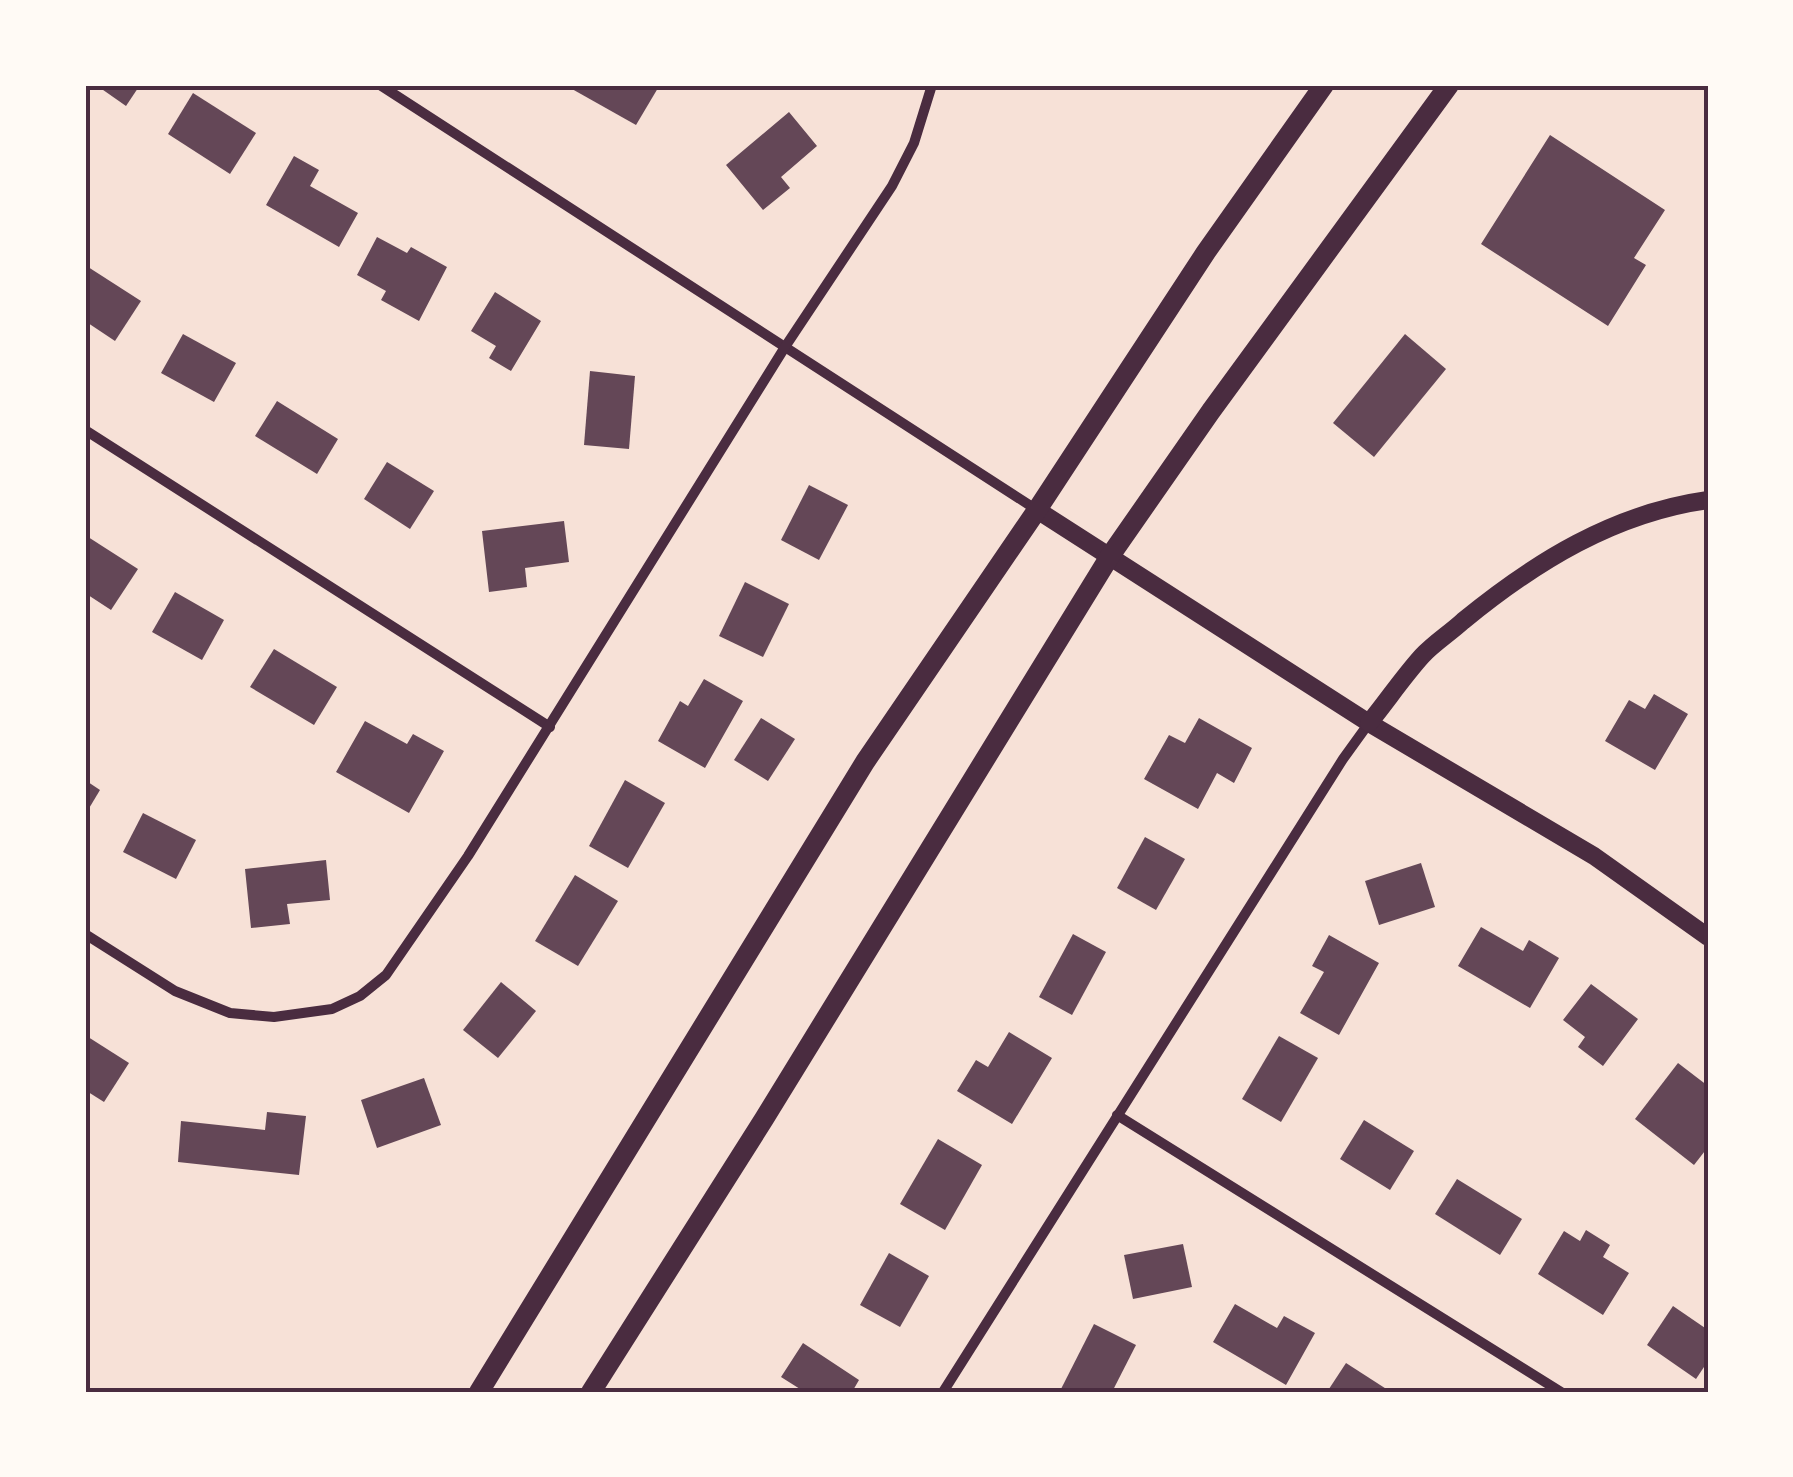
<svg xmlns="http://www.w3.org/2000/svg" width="1793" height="1477" font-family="'PT Sans Narrow',sans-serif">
  <rect width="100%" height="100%" fill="#f7e1d7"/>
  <g fill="#644757">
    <path d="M96,85H140L126,106Z"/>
    <path d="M574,85H653L658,88L636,125L572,89Z"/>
    <path d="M193,93L256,133L230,174L168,134Z"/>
    <path d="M789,112L817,146L781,177L790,188L763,210L726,165Z"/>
    <path d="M1550,135L1665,210L1634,258L1646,265L1608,326L1481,244Z"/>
    <path d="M294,156L319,170L310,186L358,213L339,247L266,205Z"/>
    <path d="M377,237L407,253L411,247L447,267L419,321L381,300L386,291L357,275Z"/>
    <path d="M85,265L141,301L115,341L85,321Z"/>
    <path d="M495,292L541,321L511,371L489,358L496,346L471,331Z"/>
    <path d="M183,334L236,363L214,402L161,373Z"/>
    <path d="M1405,334L1446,369L1374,457L1333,423Z"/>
    <path d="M590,371L635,376L629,449L584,445Z"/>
    <path d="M277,401L338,439L317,474L255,436Z"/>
    <path d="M387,462L434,491L410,529L364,499Z"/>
    <path d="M809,485L848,505L819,560L781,540Z"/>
    <path d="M564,521L569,562L525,568L527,587L489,592L482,531Z"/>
    <path d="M85,535L138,569L111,610L85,593Z"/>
    <path d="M745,582L789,604L763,657L719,636Z"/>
    <path d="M175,592L224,620L202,660L152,632Z"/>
    <path d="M274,649L337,687L314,725L250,687Z"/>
    <path d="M704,679L743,701L705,768L658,741L680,701L688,706Z"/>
    <path d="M1654,694L1688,714L1655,770L1605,741L1629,700L1645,709Z"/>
    <path d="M761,718L795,739L768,781L734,760Z"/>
    <path d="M1199,718L1252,748L1234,783L1217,773L1198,809L1144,779L1169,735L1185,743Z"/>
    <path d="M365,721L407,744L413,734L444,751L409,813L336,772Z"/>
    <path d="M85,780L100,790L85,815Z"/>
    <path d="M625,780L665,803L628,868L589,846Z"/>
    <path d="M143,813L196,840L176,879L123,852Z"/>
    <path d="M1145,837L1185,859L1156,910L1117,888Z"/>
    <path d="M326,860L330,900L287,904L290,924L251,928L245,869Z"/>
    <path d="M1421,863L1435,907L1379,925L1365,881Z"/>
    <path d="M575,875L618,901L578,966L535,941Z"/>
    <path d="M1481,927L1523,951L1529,940L1559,958L1530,1008L1458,966Z"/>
    <path d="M1073,934L1106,952L1072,1015L1039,997Z"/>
    <path d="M1329,935L1379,963L1339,1035L1300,1013L1324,972L1312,966Z"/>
    <path d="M501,982L536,1011L498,1058L463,1030Z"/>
    <path d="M1591,984L1638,1019L1603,1066L1578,1047L1585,1037L1563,1020Z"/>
    <path d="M1009,1032L1052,1058L1012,1124L957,1091L976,1060L988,1067Z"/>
    <path d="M85,1035L129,1063L104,1102L85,1090Z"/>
    <path d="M1279,1036L1318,1058L1281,1122L1242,1099Z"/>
    <path d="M1678,1063L1708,1086V1147L1694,1165L1635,1119Z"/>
    <path d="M424,1078L441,1125L377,1148L361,1100Z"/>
    <path d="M267,1112L306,1116L299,1175L178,1162L181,1121L265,1130Z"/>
    <path d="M1364,1120L1414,1151L1390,1190L1340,1159Z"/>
    <path d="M938,1139L982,1165L945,1230L900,1204Z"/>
    <path d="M1457,1179L1522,1219L1500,1255L1435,1214Z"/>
    <path d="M1586,1230L1610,1245L1603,1257L1629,1273L1603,1315L1538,1274L1564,1231L1580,1241Z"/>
    <path d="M1183,1244L1192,1287L1133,1299L1124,1255Z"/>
    <path d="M889,1253L929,1276L900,1327L860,1305Z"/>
    <path d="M1235,1304L1277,1328L1284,1316L1315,1333L1286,1385L1213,1342Z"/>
    <path d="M1673,1306L1708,1330V1361L1696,1379L1647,1345Z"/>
    <path d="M1094,1324L1136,1345L1112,1392H1067L1061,1389Z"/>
    <path d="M803,1343L859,1380L852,1392H798L800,1389L781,1377Z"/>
    <path d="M1346,1363L1391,1392H1327Z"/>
  </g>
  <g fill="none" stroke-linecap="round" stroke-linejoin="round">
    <g stroke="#4a2c40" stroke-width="10">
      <path d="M380,85L1037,510"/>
      <path d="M85,430L550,727"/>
      <path d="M85,934L175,991L230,1013L274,1017L332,1009L360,996L386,975L468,856L785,347L892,186L914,143L932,85"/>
      <path d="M1117,1115L1561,1392"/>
      <path d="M943,1392L1343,759L1369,723"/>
    </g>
    <g stroke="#4a2c40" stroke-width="18">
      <path d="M1037,510L1369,723L1594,856L1708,937"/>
      <path d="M1369,723C1387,701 1403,677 1422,656C1434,643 1450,633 1463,621C1535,562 1614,513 1708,500"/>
    </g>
    <g stroke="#4a2c40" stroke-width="20">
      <path d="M479,1392L865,762L1037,510L1206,252L1324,85"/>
      <path d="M591,1392L764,1119L1110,556L1211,411L1449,85"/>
    </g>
  </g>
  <rect width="1793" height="1477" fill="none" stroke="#fffaf5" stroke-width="175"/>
  <rect x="88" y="88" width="1618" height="1302" fill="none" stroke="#4a2c40" stroke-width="4"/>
</svg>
